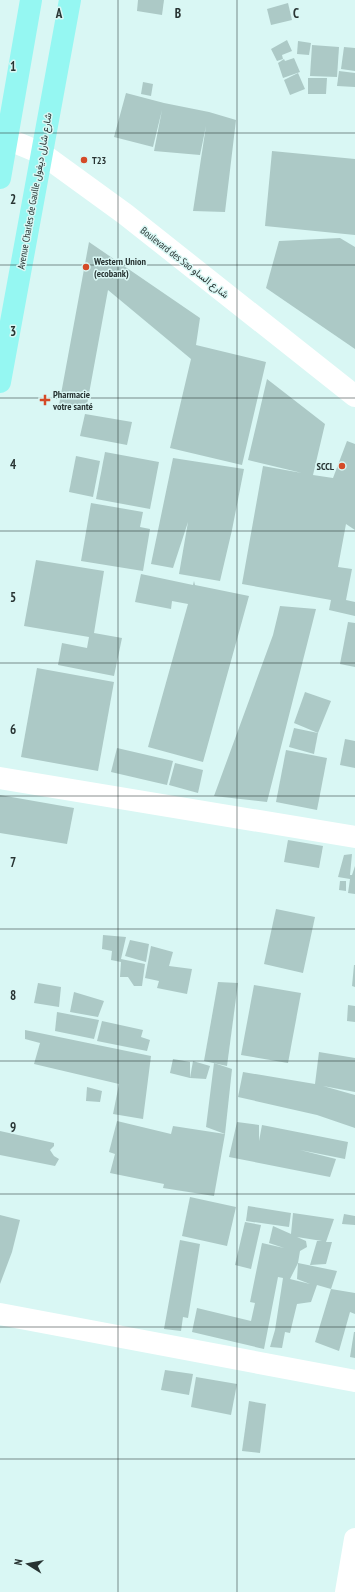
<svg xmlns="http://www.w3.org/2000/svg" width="355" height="1592" font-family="'PT Sans Narrow',Vazirmatn,sans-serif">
  <rect width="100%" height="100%" fill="#d9f7f4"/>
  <g fill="#acc9c6">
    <path d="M138,0H164L162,15L137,11Z"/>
    <path d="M288,3L292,20L271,25L267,9Z"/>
    <path d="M287,40L292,51L282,55L283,59L277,61L271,49Z"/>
    <path d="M298,41L311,43L309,55L297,54Z"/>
    <path d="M312,45L339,47L337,77L310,76Z"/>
    <path d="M344,47L355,48V71L341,69Z"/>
    <path d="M294,58L300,72L283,78L278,63L284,59L285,61Z"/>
    <path d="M339,71L355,73V87L337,86Z"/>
    <path d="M298,73L305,89L290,95L284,80Z"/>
    <path d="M308,78H327L326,94H308Z"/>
    <path d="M143,82L153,84L151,96L141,94Z"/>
    <path d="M126,93L164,103L209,112L236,120L225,212L193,211L206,126L200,155L154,151L162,110L153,147L114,137Z"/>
    <path d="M272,151L355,159V235L265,226Z"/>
    <path d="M340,238L355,247V349L266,288L279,241Z"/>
    <path d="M89,242L200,318L196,345L266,362L242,465L170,448L191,359L108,290L86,410L59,405Z"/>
    <path d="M267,379L325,424L313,475L333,478L347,441L355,444V530L346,524L338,567L352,569L346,600L355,602V616L329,610L331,600L242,584L263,466L302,473L248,460Z"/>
    <path d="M85,414L132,422L127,445L80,436Z"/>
    <path d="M105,452L159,462L150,509L96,499Z"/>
    <path d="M76,456L100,461L93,497L69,492Z"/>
    <path d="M173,458L244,469L232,530L220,581L179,574L188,522L173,568L151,564Z"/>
    <path d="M91,503L143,512L140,527L150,529L143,571L81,561Z"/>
    <path d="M36,560L104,571L94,633L122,638L114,676L58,665L62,643L87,648L89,637L24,626Z"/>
    <path d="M141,574L193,585L194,581L195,585L249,596L203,762L148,747L188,604L172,601L171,609L135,602Z"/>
    <path d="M280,606L316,609L267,802L214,796L273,635Z"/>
    <path d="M348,622L355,623V667L340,664Z"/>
    <path d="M37,668L114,682L98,771L21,757Z"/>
    <path d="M305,692L331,701L318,733L294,723Z"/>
    <path d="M294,728L318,733L314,754L289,747Z"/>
    <path d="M345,739L355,741V768L340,765Z"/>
    <path d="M117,748L173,761L167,785L111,772Z"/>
    <path d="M286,750L327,758L317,810L276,802Z"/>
    <path d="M175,763L203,770L198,793L169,785Z"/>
    <path d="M0,795L74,808L67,844L0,833Z"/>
    <path d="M288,840L323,846L319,868L284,862Z"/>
    <path d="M352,854L350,875H352L355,866V894L348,893L350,879L338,877L344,855Z"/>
    <path d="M340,881H346V891L339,890Z"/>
    <path d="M276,909L315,917L303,973L264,964Z"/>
    <path d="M103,935L126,937L121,959L145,964L142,986H134L128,977H120L121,962L111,960L112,951L102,949Z"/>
    <path d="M130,940L149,944L146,962L125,956Z"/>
    <path d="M151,946L173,952L169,966L192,969L187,994L157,988L159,981L145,978Z"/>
    <path d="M354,965H355V987L352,986Z"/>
    <path d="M218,982L238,983L227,1066L204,1061Z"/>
    <path d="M38,983L61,987L59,1007L34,1003Z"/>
    <path d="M254,985L301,993L288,1063L241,1055Z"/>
    <path d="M74,992L104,1001L98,1017L70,1012Z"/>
    <path d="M348,1005L355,1006V1022L347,1021Z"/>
    <path d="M57,1012L99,1020L94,1039L55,1031Z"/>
    <path d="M102,1021L143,1030L141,1037L150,1040L147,1051L97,1041Z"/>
    <path d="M25,1030L151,1056L143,1119L113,1114L119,1084L34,1064L40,1043L25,1039Z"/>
    <path d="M319,1052L355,1058V1092L323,1086L355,1095V1128L317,1115L238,1097L243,1072L315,1084Z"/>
    <path d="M173,1059L190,1062V1078L170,1073Z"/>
    <path d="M193,1061L210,1066L206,1079L190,1078Z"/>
    <path d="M214,1063L232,1069L225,1134L206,1127Z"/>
    <path d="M87,1087L102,1091L100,1102L86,1101Z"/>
    <path d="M117,1121L171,1134L173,1126L225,1134L214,1196L163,1188L164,1184L110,1173L115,1154L109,1152Z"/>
    <path d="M237,1122L259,1125V1141L262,1125L348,1142L345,1159L300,1150L336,1159L330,1177L229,1157Z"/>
    <path d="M0,1131L54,1143V1146L50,1150L54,1156L59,1159L55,1166L0,1155Z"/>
    <path d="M190,1197L236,1207L227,1246L182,1236Z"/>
    <path d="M248,1206L291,1213L289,1227L246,1221Z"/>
    <path d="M293,1213L334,1219L326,1242H332L326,1264L310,1265L317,1241H322L297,1237L306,1241L307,1247L300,1251L298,1263L290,1279L310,1284L297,1279L298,1263L337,1271L331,1289L317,1285L311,1302L297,1304L290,1333L285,1332L282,1348L270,1347L275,1330L283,1278L278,1277L264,1349L192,1332L197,1308L251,1321L255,1303L250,1302L262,1243L284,1248L269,1243L273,1226L291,1234Z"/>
    <path d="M344,1214L355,1216V1225L342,1224Z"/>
    <path d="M0,1215L20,1220L12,1252L0,1284Z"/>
    <path d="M245,1222L261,1225L251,1269L235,1265Z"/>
    <path d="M180,1240L200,1244L188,1318L183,1317L181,1331L164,1329Z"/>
    <path d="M331,1289L355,1293V1314L350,1312L339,1351L315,1342Z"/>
    <path d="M354,1332H355V1358L350,1357Z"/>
    <path d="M165,1370L193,1374L189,1395L161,1390Z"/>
    <path d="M196,1377L237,1384L231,1415L191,1407Z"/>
    <path d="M249,1401L266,1404L260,1453L242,1451Z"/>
  </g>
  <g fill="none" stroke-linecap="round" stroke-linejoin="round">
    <g stroke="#fff" stroke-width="22">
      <path d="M0,136L41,153L125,214L355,396"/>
      <path d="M0,778L355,837"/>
      <path d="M0,1314L355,1381"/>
      <path d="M346,1592L355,1539"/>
    </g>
    <g stroke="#95f7f2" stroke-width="22">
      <path d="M0,178L31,0"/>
      <path d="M0,382L70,0"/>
    </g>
  </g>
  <path fill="none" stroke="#283433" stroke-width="1" stroke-opacity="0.55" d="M118,0V1592M237,0V1592M0,133H355M0,265H355M0,398H355M0,531H355M0,663H355M0,796H355M0,929H355M0,1061H355M0,1194H355M0,1327H355M0,1459H355"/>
  <g fill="#d44a27" stroke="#d9f7f4" stroke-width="1.5">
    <circle cx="84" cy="160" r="4"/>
    <circle cx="86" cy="267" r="4"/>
    <path d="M43 394h4v4h4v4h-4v4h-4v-4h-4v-4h4z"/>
    <circle cx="342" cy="466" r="4"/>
  </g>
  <g text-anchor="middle" stroke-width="3" stroke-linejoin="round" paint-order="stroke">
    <g font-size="10" font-weight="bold" fill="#283433" stroke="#d9f7f4" text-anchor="start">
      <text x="92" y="164">T23</text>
      <text x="94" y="265">Western Union<tspan x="94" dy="12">(ecobank)</tspan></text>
      <text x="53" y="398">Pharmacie<tspan x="53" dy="12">votre santé</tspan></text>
      <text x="334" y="470" text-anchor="end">SCCL</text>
    </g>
    <g font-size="10" fill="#283433" stroke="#d9f7f4">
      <text transform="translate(34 191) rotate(-80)" y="4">Avenue Charles de Gaulle شارع شارل ديغول</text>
      <text transform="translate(185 262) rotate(38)" y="4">Boulevard des Sao شارع الساو</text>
    </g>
  </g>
  <g font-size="13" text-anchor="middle" font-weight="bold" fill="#283433" stroke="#d9f7f4" stroke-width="3" stroke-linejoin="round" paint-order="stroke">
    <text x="59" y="18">A</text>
    <text x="178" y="18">B</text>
    <text x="296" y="18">C</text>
    <text x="13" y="71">1</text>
    <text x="13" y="204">2</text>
    <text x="13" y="336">3</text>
    <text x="13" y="469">4</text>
    <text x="13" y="602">5</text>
    <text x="13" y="734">6</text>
    <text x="13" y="867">7</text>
    <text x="13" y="1000">8</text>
    <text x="13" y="1132">9</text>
  </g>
  <g transform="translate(28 1564) rotate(281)" stroke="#d9f7f4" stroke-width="3" paint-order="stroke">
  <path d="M0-3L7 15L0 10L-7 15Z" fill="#283433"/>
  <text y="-6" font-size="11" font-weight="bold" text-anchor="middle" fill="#283433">N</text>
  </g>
</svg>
